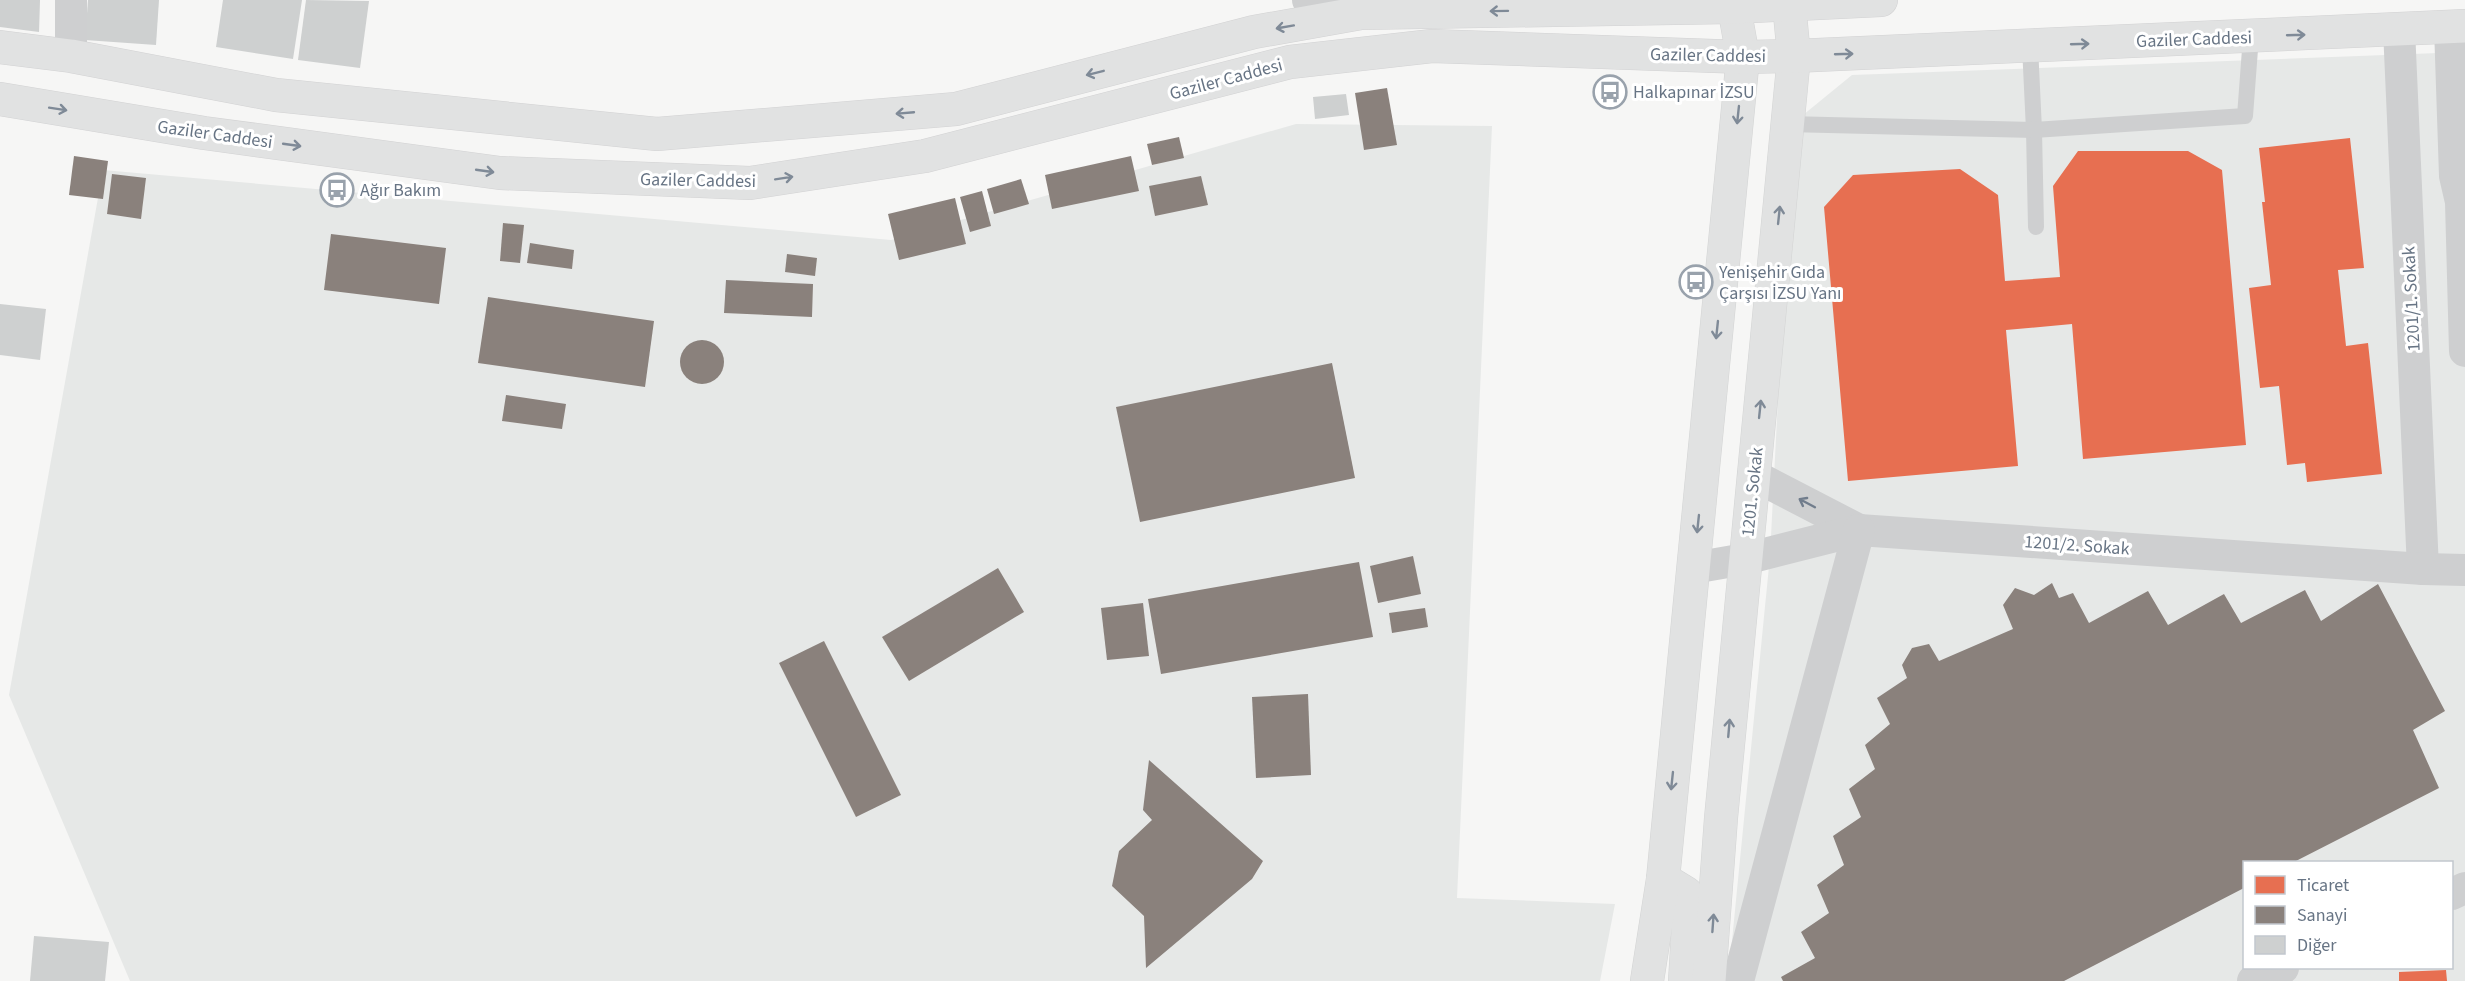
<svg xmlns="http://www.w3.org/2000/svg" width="2465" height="981" font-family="'Source Sans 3',sans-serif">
  <rect width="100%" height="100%" fill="#f6f6f5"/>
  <g fill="#e6e8e7" fill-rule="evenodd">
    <path d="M2465,52V981H1728L1770,556L1792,124L1852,75ZM2244,862H2452V968H2244Z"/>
    <path d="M1296,124L1492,126L1457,898L1615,904L1600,981H130L9,695L103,170L891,240Z"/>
  </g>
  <g fill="#e76f51">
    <path d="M2350,138L2364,268L2338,270L2346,346L2368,343L2382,474L2307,482L2305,463L2287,465L2279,386L2260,388L2249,288L2271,285L2262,202H2265L2259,148Z"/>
    <path d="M2078,151H2188L2222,170L2246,445L2083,459L2072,324L2006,330L2018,466L1848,481L1824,207L1853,175L1960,169L1998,195L2005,281L2060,277L2053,186Z"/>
    <path d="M2446,970L2447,981H2399V972Z"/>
  </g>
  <g fill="#8a817c">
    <path d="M1387,88L1397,145L1364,150L1355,93Z"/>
    <path d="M1179,137L1184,158L1152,165L1147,144Z"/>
    <path d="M74,156L108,161L103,199L69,195Z"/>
    <path d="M1131,156L1139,191L1052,209L1045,175Z"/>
    <path d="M112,174L146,178L141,219L107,214Z"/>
    <path d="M1201,176L1208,205L1155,216L1149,186Z"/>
    <path d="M1021,179L1029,204L994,214L987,189Z"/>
    <path d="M982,191L991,226L970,232L960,197Z"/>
    <path d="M955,198L966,244L899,260L888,214Z"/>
    <path d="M503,223L524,225L520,263L500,261Z"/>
    <path d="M331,234L446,248L439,304L324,290Z"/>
    <path d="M530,243L574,250L572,269L527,263Z"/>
    <path d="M787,254L817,258L815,276L785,272Z"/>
    <path d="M726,280L813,284L812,317L724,313Z"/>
    <path d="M488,297L654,321L645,387L478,363Z"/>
    <circle cx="702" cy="362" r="22"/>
    <path d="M1332,363L1355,478L1140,522L1116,407Z"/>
    <path d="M506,395L566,404L562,429L502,421Z"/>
    <path d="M1413,556L1421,594L1378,603L1370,566Z"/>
    <path d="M1359,562L1373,637L1161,674L1148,599Z"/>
    <path d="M998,568L1024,612L909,681L882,637Z"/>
    <path d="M2052,583L2059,598L2073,593L2089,623L2148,591L2168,625L2224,594L2241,623L2305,590L2321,621L2378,584L2445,711L2413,730L2439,788L2294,862H2244V888L2064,981H1783L1781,977L1815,958L1801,932L1829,913L1817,885L1844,865L1833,836L1861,817L1849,789L1875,769L1865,745L1890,724L1877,698L1907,678L1902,665L1912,648L1929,644L1939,661L2013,629L2003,605L2015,588L2034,595Z"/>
    <path d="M1143,603L1149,656L1107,660L1101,608Z"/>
    <path d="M1425,608L1428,627L1392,633L1389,613Z"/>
    <path d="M824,641L901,795L856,817L779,663Z"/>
    <path d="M1308,694L1311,775L1256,778L1252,697Z"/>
    <path d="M1149,760L1263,861L1252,879L1146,968L1144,916L1112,886L1119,851L1152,820L1143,810Z"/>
  </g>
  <g fill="#ced0d0">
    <path d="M0,0H40L39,32L0,27Z"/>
    <path d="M88,0H159L156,45L85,40Z"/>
    <path d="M223,0H302L293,59L216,47Z"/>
    <path d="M306,0L369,1L360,68L298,60Z"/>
    <path d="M1346,94L1349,115L1315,119L1313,97Z"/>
    <path d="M0,304L46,309L40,360L0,355Z"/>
    <path d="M34,936L109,942L105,981H30Z"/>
  </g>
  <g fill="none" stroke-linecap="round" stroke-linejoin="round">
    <g stroke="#d3d4d4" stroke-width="34">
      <g id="secondary">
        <path d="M1663,879L1686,893L1688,931L1685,981"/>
        <path d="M1647,981L1663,879L1743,57L1734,7"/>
        <path d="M1709,981L1721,818L1794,56L1789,4"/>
      </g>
    </g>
    <g stroke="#d2d2d3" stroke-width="34">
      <g id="primary">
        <path d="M0,47L71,56L276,95L657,134L956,109L1254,32L1361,13L1734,7L1881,0"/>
        <path d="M0,99L204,133L500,173L750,183L925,156L1290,62L1432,46L1743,57L1794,56L2465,26"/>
      </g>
    </g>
    <g stroke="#cecfd0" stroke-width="16">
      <path d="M2030,46L2034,130L2036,227"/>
      <path d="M1787,124L2034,130L2245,116L2251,36"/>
    </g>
    <g stroke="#cecfd0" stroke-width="32">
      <path d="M1308,0L1358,1"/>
      <path d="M2450,27L2455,176L2461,202L2465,351"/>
      <path d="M2399,29L2423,569"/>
      <path d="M71,56V0"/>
      <path d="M1753,475L1859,530"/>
      <path d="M1693,568L1745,559L1859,530L2423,569L2465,570"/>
      <path d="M2452,894L2465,888"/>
      <path d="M1738,981L1859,530"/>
      <path d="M2253,981L2283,968"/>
    </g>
    <use href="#secondary" stroke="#e1e2e2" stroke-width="33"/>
    <use href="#primary" stroke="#e1e2e2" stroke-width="33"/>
  </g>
  <defs><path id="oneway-shaft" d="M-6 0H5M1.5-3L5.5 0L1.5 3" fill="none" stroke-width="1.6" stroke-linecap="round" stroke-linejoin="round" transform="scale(1.5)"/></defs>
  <g stroke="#7f8a97">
    <use href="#oneway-shaft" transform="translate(1499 11) rotate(179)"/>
    <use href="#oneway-shaft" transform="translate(1285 27) rotate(170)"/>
    <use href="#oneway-shaft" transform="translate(2296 35) rotate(-2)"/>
    <use href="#oneway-shaft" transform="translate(2080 44) rotate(-2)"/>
    <use href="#oneway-shaft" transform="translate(1844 54) rotate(-2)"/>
    <use href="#oneway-shaft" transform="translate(1095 73) rotate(166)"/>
    <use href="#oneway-shaft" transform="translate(58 109) rotate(9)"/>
    <use href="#oneway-shaft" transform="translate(905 113) rotate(175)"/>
    <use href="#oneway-shaft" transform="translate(1738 115) rotate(96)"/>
    <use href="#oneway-shaft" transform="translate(292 145) rotate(8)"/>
    <use href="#oneway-shaft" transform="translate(485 171) rotate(8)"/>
    <use href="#oneway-shaft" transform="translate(784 178) rotate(-9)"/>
    <use href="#oneway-shaft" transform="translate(1779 215) rotate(-84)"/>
    <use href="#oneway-shaft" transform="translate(1717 330) rotate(96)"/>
    <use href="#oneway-shaft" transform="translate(1760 409) rotate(-84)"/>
    <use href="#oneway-shaft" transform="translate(1698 524) rotate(96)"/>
    <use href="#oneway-shaft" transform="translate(1729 728) rotate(-85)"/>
    <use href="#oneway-shaft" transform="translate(1672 781) rotate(96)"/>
    <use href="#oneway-shaft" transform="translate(1713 923) rotate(-86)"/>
  </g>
  <use stroke="#717d8c" href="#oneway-shaft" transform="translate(1807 503) rotate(-152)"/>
  <defs>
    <g id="bus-ring" transform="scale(1.725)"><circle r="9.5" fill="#fff" stroke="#99a2ac" stroke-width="1.5"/><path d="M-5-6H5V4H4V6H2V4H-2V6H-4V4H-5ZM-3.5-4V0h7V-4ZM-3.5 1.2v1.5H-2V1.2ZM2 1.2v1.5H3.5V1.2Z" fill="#99a2ac"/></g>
  </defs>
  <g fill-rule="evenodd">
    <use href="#bus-ring" x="1610" y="92"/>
    <use href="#bus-ring" x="337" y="190"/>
    <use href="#bus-ring" x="1696" y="282"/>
  </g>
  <g text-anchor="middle" stroke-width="6" stroke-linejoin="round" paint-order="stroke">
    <g font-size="18" fill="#677484" stroke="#fff">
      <text transform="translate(2194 39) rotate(-2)" y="6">Gaziler Caddesi</text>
      <text transform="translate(1708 55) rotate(1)" y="6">Gaziler Caddesi</text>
      <text transform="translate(1226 79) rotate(-15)" y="6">Gaziler Caddesi</text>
      <text transform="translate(215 134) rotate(8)" y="6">Gaziler Caddesi</text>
      <text transform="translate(698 180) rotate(1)" y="6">Gaziler Caddesi</text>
      <text transform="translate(2411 299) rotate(-93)" y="6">1201/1. Sokak</text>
      <text transform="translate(1752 492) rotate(-84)" y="6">1201. Sokak</text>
      <text transform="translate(2077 545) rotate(4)" y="6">1201/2. Sokak</text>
    </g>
    <g font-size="18" fill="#677484" stroke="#fff" text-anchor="start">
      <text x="1633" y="98">Halkapınar İZSU</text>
      <text x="360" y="196">Ağır Bakım</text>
      <text x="1719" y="278">Yenişehir Gıda<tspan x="1719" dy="21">Çarşısı İZSU Yanı</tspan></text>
    </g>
  </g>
  <rect x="2243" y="861" width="210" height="108" fill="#ffffff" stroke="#c2c7ce" stroke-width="1.5"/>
  <rect x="2255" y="876" width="30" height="18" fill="#e76f51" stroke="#c2c7ce" stroke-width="1.5"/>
  <text x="2297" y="891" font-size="18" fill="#677484">Ticaret</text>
  <rect x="2255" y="906" width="30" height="18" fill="#8a817c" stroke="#c2c7ce" stroke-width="1.5"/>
  <text x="2297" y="921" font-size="18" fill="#677484">Sanayi</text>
  <rect x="2255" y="936" width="30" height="18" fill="#ced0d0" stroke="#c2c7ce" stroke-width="1.5"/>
  <text x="2297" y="951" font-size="18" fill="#677484">Diğer</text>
</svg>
